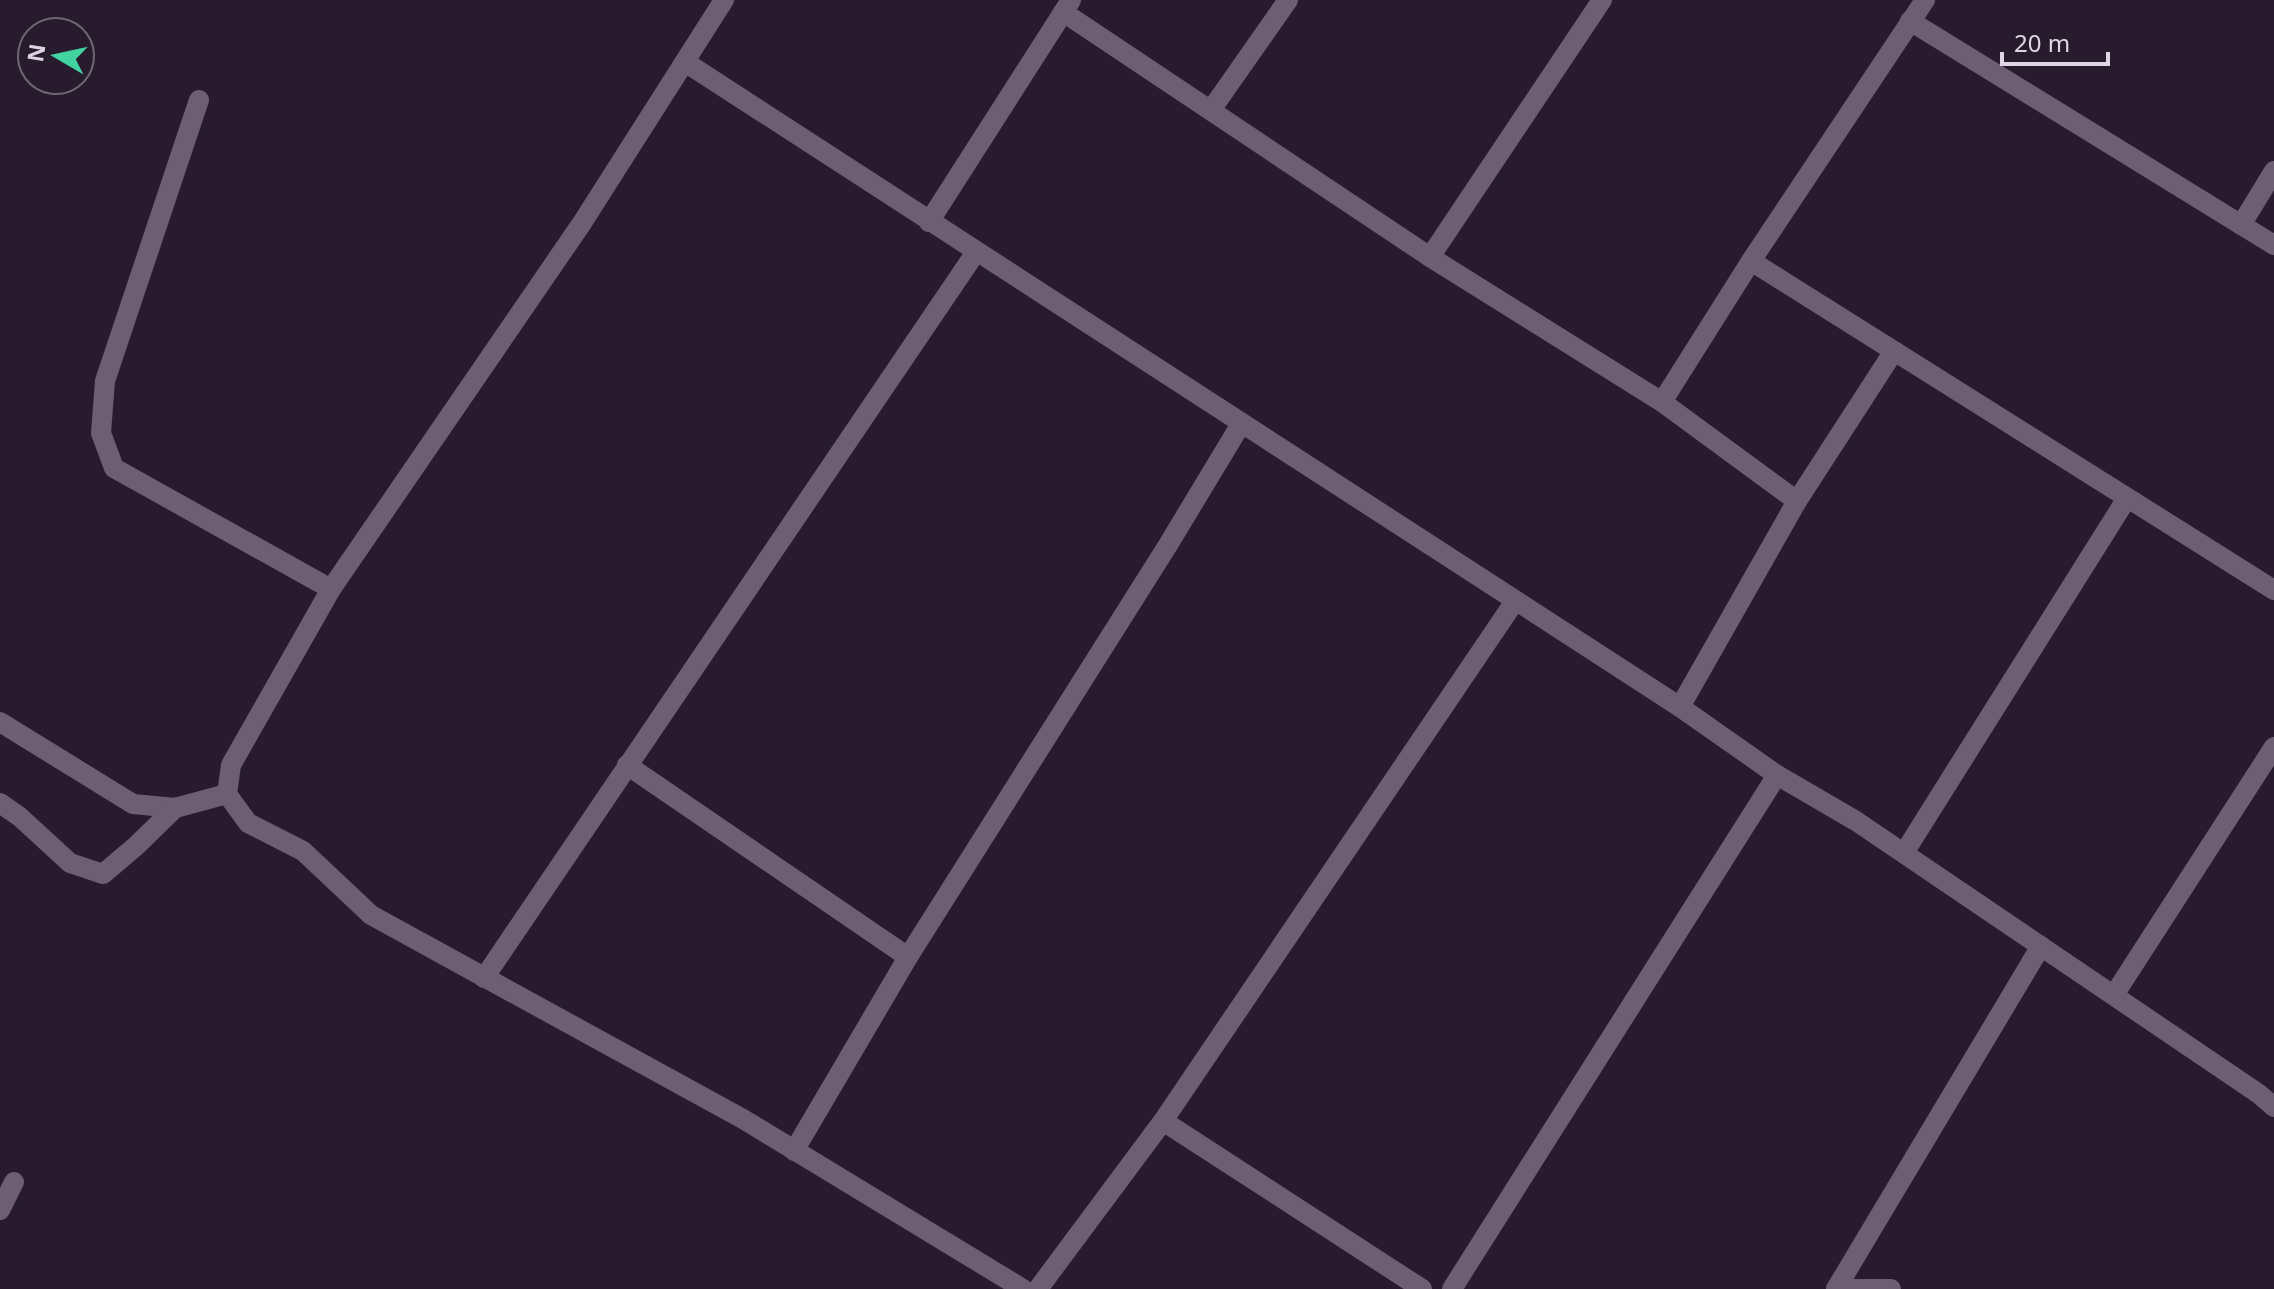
<svg xmlns="http://www.w3.org/2000/svg" width="2274" height="1289" font-family="'Noto Sans',sans-serif">
  <rect width="100%" height="100%" fill="#281b2e"/>
  <g fill="none" stroke-linecap="round" stroke-linejoin="round">
    <g stroke="#6d5e74" stroke-width="20">
      <path d="M724,0L582,223L331,589L231,765L227,794L248,823L303,851L371,915L743,1119L1023,1289"/>
      <path d="M1063,12L1430,257L1662,402L1797,501"/>
      <path d="M1910,21L2274,245"/>
      <path d="M685,62L1680,707L1777,775L1856,821L2259,1094L2274,1107"/>
      <path d="M199,100L105,381L101,433L114,468L331,589"/>
      <path d="M1211,110L1288,0"/>
      <path d="M929,222L1071,0"/>
      <path d="M2241,225L2274,171"/>
      <path d="M1430,257L1602,0"/>
      <path d="M1751,261L2274,590"/>
      <path d="M1662,402L1751,261L1925,0"/>
      <path d="M1680,707L1797,501L1894,351"/>
      <path d="M0,722L133,804L175,808L227,794"/>
      <path d="M627,765L908,957"/>
      <path d="M0,803L20,817L70,863L103,874L136,846L175,808"/>
      <path d="M1904,853L2127,498"/>
      <path d="M484,978L976,252"/>
      <path d="M2114,995L2274,747"/>
      <path d="M1163,1121L1422,1289"/>
      <path d="M794,1151L908,957L1168,545L1241,424"/>
      <path d="M0,1210L14,1182"/>
      <path d="M1038,1289L1163,1121L1515,601"/>
      <path d="M1452,1289L1777,775"/>
      <path d="M1836,1289L2041,946"/>
      <path d="M1836,1289H1891"/>
    </g>
  </g>
  <g transform="translate(56 56) rotate(279)"><circle r="38" fill="#281b2e" stroke="#716676" stroke-width="2"/>
  <path d="M0-6L14 30L0 20L-14 30Z" fill="#41d4a1"/>
  <text y="-12" font-size="22" font-weight="bold" text-anchor="middle" fill="#dfd6e3">N</text>
  </g>
  <path d="M2002 52v12h106v-12" fill="none" stroke="#dfd6e3" stroke-width="4"/>
  <text x="2014" y="52" font-size="24" fill="#dfd6e3" stroke="#281b2e" stroke-width="6" paint-order="stroke">20 m</text>
</svg>
